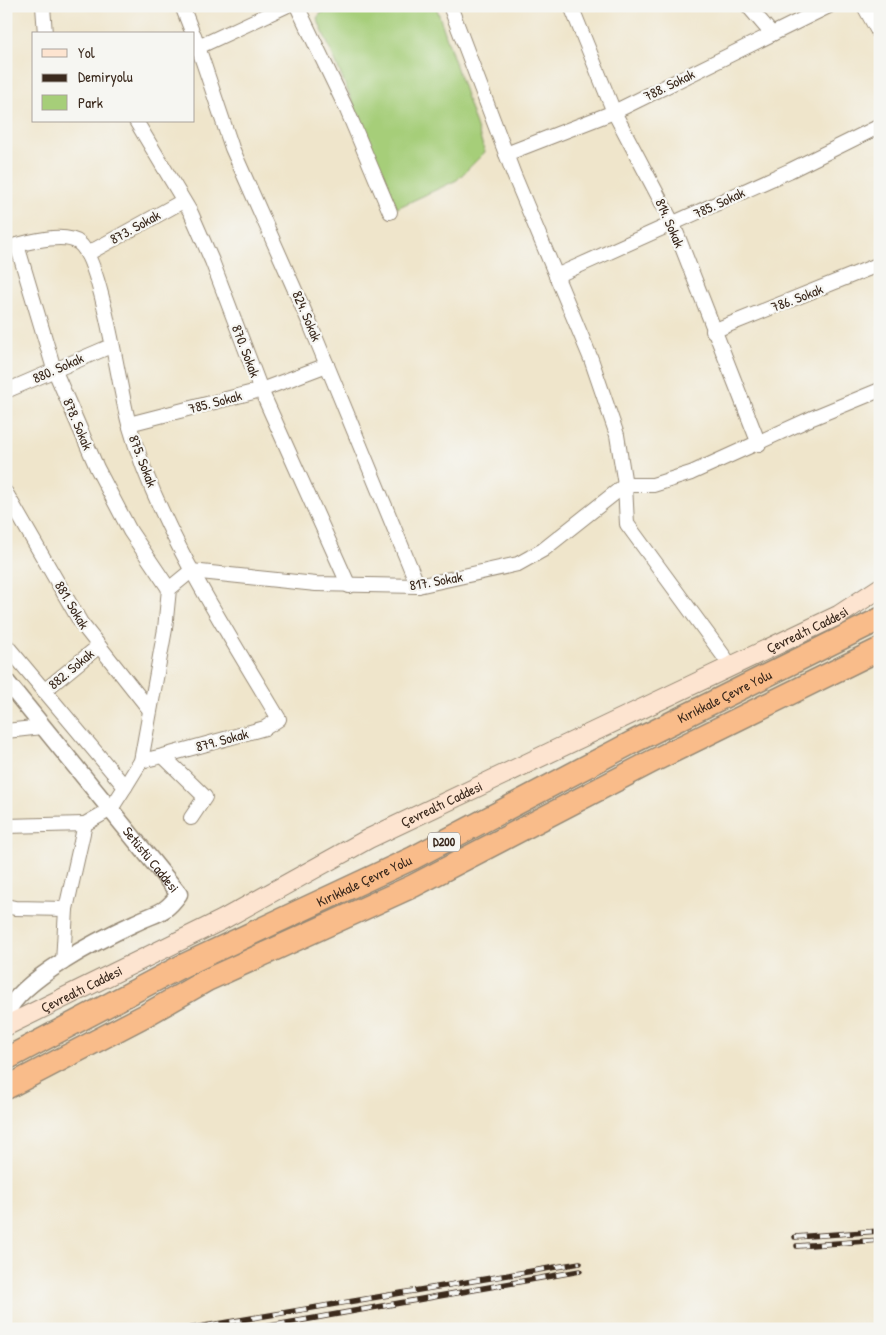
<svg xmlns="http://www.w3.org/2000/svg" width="886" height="1335" font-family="'Patrick Hand',sans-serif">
  <rect width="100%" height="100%" fill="#f6f6f2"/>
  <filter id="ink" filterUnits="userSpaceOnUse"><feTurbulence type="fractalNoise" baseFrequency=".02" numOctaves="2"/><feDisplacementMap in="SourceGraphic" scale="10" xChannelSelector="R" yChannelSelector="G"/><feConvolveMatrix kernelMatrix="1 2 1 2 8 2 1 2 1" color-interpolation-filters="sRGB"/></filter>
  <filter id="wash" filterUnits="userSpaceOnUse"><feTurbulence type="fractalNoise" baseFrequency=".0096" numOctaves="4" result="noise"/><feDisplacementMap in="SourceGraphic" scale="20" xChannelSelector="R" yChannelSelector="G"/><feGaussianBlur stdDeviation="1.12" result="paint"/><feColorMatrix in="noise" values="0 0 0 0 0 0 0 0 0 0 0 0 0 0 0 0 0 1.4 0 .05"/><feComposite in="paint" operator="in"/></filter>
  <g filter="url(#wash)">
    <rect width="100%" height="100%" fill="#efe5cb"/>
    <path fill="#a6ce79" stroke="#707c4c" d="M338,6H436L485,152L457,180L397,208L317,18L321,13Z"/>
  </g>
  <g filter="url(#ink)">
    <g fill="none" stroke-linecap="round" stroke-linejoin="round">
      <g stroke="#958874" stroke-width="16">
        <g id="minor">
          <path d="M43,6L45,34"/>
          <path d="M182,6L193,34"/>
          <path d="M297,6L347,110L390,212"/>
          <path d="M450,6L514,175L591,359L617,435L625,485L627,524L731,666"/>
          <path d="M571,6L614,112L673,224L759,444"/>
          <path d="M748,6L772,34"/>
          <path d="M864,6L880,35"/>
          <path d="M194,35L232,148L310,324L418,586"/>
          <path d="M194,49L286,6"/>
          <path d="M136,121L191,213L212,261L261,390L349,586"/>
          <path d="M506,154L614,112L829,6"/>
          <path d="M17,245L54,369L97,468L130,531L169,589"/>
          <path d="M6,248C24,243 64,231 79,243C102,260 119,390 129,424C159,529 224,626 279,719L265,728L163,756"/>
          <path d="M87,254L183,201"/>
          <path d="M556,276L789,171L880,126"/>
          <path d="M713,331L880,264"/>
          <path d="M6,391L111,346"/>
          <path d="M129,424L261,390L327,365"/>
          <path d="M6,493L81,623L149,709"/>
          <path d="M191,571L316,584L418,586L518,564L543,550L625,485H653L691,473L812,418L880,390"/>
          <path d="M6,645L125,787L111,809L85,824L66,909L63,963"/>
          <path d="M44,691L99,646"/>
          <path d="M6,731L42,727"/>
          <path d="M141,761L163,756L205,797L191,818"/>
          <path d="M125,787L141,761L165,629L169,589L191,571"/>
          <path d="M6,826L85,824"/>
          <path d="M6,906L15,908L66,909"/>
        </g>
      </g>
      <g stroke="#958874" stroke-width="19">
        <g id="tertiary">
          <path id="s1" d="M6,681L179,894C164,915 157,912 135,923C100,939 21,979 6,1014"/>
        </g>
      </g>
      <g stroke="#958874" stroke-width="21">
        <g id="secondary">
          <path id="s2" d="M6,1026L222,920L368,839L839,615L880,588"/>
        </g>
      </g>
      <g stroke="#958874" stroke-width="25">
        <g id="trunk">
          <path id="s3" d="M6,1059L180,967L413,858L633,742L880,619"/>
          <path d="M6,1088L146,1015L207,980L413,886L651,762L880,649"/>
        </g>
      </g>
      <use href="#minor" stroke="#fff" stroke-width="14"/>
      <use href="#tertiary" stroke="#fff" stroke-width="16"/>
      <use href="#secondary" stroke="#fde4d0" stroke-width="19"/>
      <use href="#trunk" stroke="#f9bc8a" stroke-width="22"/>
      <g stroke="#3b2a1e" stroke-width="5.5">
        <g id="rail">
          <path d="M795,1237L880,1231"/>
          <path d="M797,1246L880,1240"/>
          <path d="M187,1329L580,1263"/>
          <path d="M253,1329L580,1271"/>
        </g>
      </g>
      <use href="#rail" stroke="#f6f6f2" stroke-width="4" stroke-dasharray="11" stroke-linecap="butt"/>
    </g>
  </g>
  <g text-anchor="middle" stroke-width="4.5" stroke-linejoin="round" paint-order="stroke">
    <rect fill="#f6f6f2" stroke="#73675e" stroke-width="1" x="428" y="832.5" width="32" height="19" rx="4"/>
    <g font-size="12" font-weight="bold" fill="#3b2a1e">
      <text x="444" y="846">D200</text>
    </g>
    <g font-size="14" fill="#3b2a1e" stroke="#f6f6f2">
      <text transform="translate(669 85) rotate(-26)" y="5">788. Sokak</text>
      <text transform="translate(719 203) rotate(-25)" y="5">785. Sokak</text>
      <text transform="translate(670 223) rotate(66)" y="5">814. Sokak</text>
      <text transform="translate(135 227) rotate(-29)" y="5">873. Sokak</text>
      <text transform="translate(797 298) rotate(-21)" y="5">786. Sokak</text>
      <text transform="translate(307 316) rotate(67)" y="5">824. Sokak</text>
      <text transform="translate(246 351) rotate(69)" y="5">870. Sokak</text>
      <text transform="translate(58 368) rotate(-24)" y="5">880. Sokak</text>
      <text transform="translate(215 402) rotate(-15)" y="5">785. Sokak</text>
      <text transform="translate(78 424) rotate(67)" y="5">878. Sokak</text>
      <text transform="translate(143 461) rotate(69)" y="5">875. Sokak</text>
      <text transform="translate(436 581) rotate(-10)" y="5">817. Sokak</text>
      <text transform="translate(72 605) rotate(59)" y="5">881. Sokak</text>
      <text dy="5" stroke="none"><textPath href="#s2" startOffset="894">Çevrealtı Caddesi</textPath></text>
      <text transform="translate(71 669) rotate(-40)" y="5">882. Sokak</text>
      <text dy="5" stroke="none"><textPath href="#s3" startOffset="805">Kırıkkale Çevre Yolu</textPath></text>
      <text transform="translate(222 740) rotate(-15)" y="5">879. Sokak</text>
      <text dy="5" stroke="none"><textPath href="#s2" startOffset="489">Çevrealtı Caddesi</textPath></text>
      <text dy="5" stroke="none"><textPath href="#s1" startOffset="230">Setüstü Caddesi</textPath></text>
      <text dy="5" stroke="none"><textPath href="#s3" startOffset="400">Kırıkkale Çevre Yolu</textPath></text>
      <text dy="5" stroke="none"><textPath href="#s2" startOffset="84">Çevrealtı Caddesi</textPath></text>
    </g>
  </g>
  <rect width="886" height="1335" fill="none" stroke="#f6f6f2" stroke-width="25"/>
  <rect x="32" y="32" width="162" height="90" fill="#f6f6f2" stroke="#aba49d"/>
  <rect x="42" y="49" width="25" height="8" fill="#fde4d0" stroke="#aba49d"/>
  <text x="78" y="58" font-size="15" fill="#3b2a1e">Yol</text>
  <rect x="42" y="74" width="25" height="8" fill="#3b2a1e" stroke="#aba49d"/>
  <text x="78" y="82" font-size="15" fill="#3b2a1e">Demiryolu</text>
  <rect x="42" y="95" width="25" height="15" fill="#a6ce79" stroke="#aba49d"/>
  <text x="78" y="108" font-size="15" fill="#3b2a1e">Park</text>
</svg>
